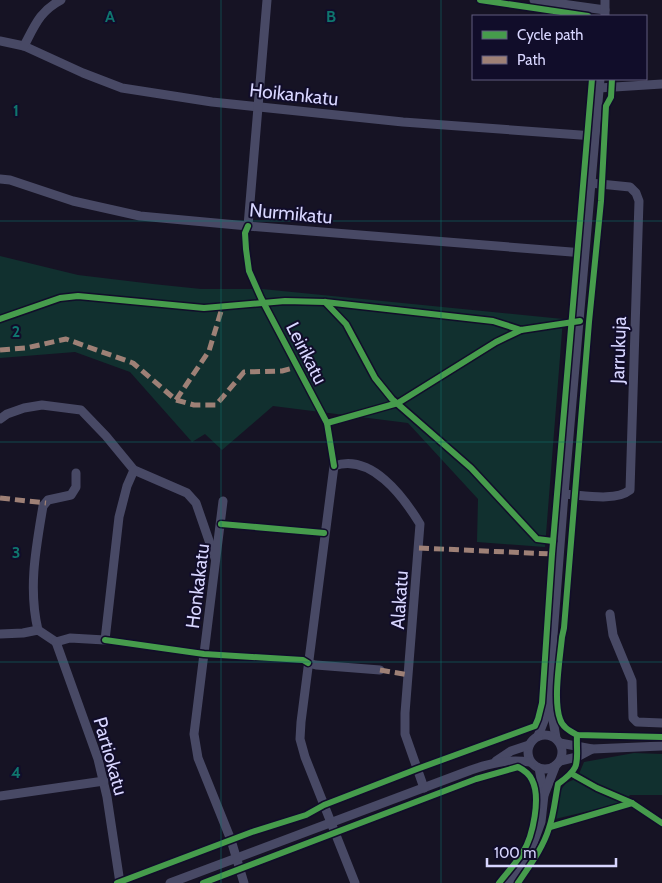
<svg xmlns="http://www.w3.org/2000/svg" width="662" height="883" font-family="Cabin,sans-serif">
  <rect width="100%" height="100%" fill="#161324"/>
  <g fill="#11302f">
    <path d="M0,256L78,275L153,284L201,289H262L563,319L545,547L477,542L478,499L408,423L273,406L222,450L205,434L192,442L130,372L75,352L0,358Z"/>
    <path d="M634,753L662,754V795H630L622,803L555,819L560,791L566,783L573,780L579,774L584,762Z"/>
  </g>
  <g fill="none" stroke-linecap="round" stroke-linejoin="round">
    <g stroke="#484965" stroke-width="9">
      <path d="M534,0L605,10"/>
      <path d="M605,16V0"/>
      <path d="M0,41L24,46L83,73L122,88L212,102L403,122L594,136"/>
      <path d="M24,46C35,25 40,11 61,0"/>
      <path d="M599,88L662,84"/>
      <path d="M0,179L10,180L73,201L140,216L248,226L584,253"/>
      <path d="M248,226L267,0"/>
      <path d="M0,419L7,414L24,408L42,405L81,410L106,436L134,470L187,493L196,503L215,558"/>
      <path d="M564,494C583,495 615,502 630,490L639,201L636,193L630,187L590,183"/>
      <path d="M223,501L194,734L198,758L231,840L244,883"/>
      <path d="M610,614L613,635L632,681L633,718L637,722L662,723"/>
      <path d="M38,630C28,588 36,548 43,506L48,500L71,495L76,487V473"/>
      <path d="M0,634L23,633L38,630L56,642L70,638L105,640L119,517L127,486L134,470"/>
      <path d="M56,642L98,759L107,797L120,883"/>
      <path d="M308,663L316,665L380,670"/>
      <path d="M549,708L553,720L556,738"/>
      <circle cx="545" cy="752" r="17"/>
      <path d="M538,736L549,708L553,636L564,494L600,79"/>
      <path d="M560,743L592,749L662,746"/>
      <path d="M496,761L511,751L529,745"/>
      <path d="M560,761L577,757L592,749"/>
      <path d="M539,768L544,795"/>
      <path d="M0,796L104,781"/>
      <path d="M170,883L471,770C491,763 508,759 530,762"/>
      <path d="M355,883L305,757L300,739L301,722L334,466C371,453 403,496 420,524L405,713V734L424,788"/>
      <path d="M508,883L531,849L541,822L544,795L555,767"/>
    </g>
    <g stroke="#9e8076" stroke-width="5" stroke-dasharray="10 5" stroke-linecap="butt">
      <path d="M0,350L26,348L66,339L133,363L176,400L194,405H216L244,372L282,371L297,367"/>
      <path d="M176,400L209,351L222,308"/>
      <path d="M0,498L46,503"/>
      <path d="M419,548L552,554"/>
      <path d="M380,670L409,675"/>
    </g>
    <g stroke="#110d2a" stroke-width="9">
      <g id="cycleway">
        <path d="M480,0L588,16"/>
        <path d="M612,79L611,97L606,106L601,201L589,322L564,628L562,637C560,658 553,700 560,719C562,727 570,731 577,735L662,737"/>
        <path d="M248,226L245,233L246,249L249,271L261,298L327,423L334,466"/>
        <path d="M325,302L346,324L375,378L392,399L471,468L537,539L553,541"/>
        <path d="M0,319L60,298L78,296L204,308L285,301L325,302L493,321L521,330L580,321"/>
        <path d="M327,423L398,403L496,342L521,330"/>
        <path d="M221,524L324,533"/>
        <path d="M105,640L204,654L303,660L308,663"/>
        <path d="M572,774L597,788L632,803L662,823"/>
        <path d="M550,827L632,803"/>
        <path d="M117,883L252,832L306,815L324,805L417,769L535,726L538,719L542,703L552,554L592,79"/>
        <path d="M203,883L476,779L518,767C524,770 529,773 532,780C541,797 533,836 523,852C516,863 507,873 499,883"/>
        <path d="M518,883C530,865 543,848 549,828C554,814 555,799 558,784C583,766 576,763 577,735"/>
      </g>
    </g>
    <use href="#cycleway" stroke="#469c4c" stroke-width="6"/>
  </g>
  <path fill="none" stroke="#0f766e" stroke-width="1" stroke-opacity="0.55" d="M221,0V883M441,0V883M0,221H662M0,442H662M0,662H662"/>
  <g text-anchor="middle" stroke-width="4" stroke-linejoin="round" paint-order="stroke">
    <g font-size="19" fill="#d8d6ff" stroke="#110d2a">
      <text transform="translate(294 94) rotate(6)" y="7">Hoikankatu</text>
      <text transform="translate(291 213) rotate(5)" y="7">Nurmikatu</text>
      <text transform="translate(618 350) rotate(-88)" y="7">Jarrukuja</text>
      <text transform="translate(307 353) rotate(63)" y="7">Leirikatu</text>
      <text transform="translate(197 586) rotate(-83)" y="7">Honkakatu</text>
      <text transform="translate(399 600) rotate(-86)" y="7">Alakatu</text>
      <text transform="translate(111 756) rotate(74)" y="7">Partiokatu</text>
    </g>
  </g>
  <g font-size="16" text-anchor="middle" font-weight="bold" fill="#0f766e" stroke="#110d2a" stroke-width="4" stroke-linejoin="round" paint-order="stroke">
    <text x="110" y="22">A</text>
    <text x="331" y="22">B</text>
    <text x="16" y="116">1</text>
    <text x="16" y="337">2</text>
    <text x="16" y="558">3</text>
    <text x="16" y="778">4</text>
  </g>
  <rect x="472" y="15" width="175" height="65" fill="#110d2a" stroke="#615d7f"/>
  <rect x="482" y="31" width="25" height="8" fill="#469c4c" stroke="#615d7f"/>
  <text x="517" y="40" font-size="15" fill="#d8d6ff">Cycle path</text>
  <rect x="482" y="56" width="25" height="8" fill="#9e8076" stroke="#615d7f"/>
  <text x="517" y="65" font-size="15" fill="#d8d6ff">Path</text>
  <path d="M487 858v8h129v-8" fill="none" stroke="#d8d6ff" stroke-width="2.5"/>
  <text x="494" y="858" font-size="15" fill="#d8d6ff" stroke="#110d2a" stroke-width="4" paint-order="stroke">100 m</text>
</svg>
